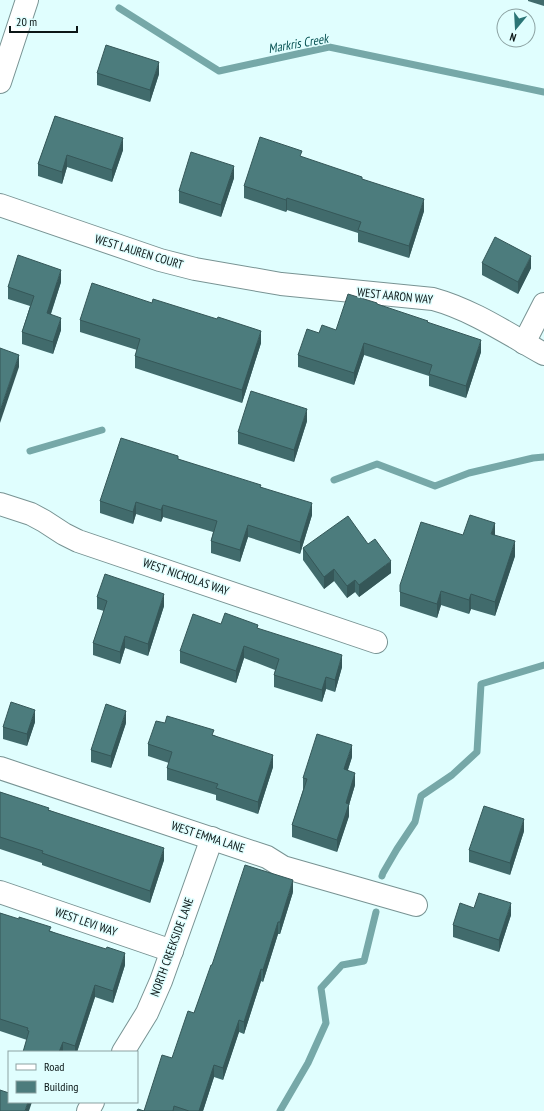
<svg xmlns="http://www.w3.org/2000/svg" width="544" height="1111" font-family="'PT Sans Narrow',sans-serif">
  <rect width="100%" height="100%" fill="#e0fefe"/>
  <g fill="none" stroke-linecap="round" stroke-linejoin="round">
    <g stroke="#76a8a8" stroke-width="7">
      <path d="M119,8L219,71L329,47L544,92"/>
      <path d="M30,451L102,430"/>
      <path d="M334,480L377,464L435,486L469,473L533,458L544,457"/>
      <path d="M382,876L383,873L397,849L415,822L421,796L452,775L477,752L481,684L544,665"/>
      <path d="M280,1111L308,1063L326,1023L321,988L342,965L364,961L376,912"/>
    </g>
    <g stroke="#789393" stroke-width="24">
      <g id="minor">
        <path d="M0,82L27,0"/>
        <path d="M0,205L160,260L195,269L281,284L433,299C473,310 508,334 544,354"/>
        <path d="M524,343L544,304"/>
        <path d="M0,504L31,514L44,521L64,534L78,541L376,642"/>
        <path d="M0,768L267,857L283,867L416,905"/>
        <path d="M0,892L172,951"/>
        <path d="M123,1052L147,1013L161,981L212,838"/>
        <path d="M88,1111L93,1102"/>
      </g>
    </g>
    <use href="#minor" stroke="#fff" stroke-width="22"/>
  </g>
  <g fill="#416b6c">
    <path d="M528,0H544V6L528,1Z"/>
    <path d="M97,73L159,74L150,102L97,85Z"/>
    <path d="M55,116L123,150L112,182L67,167L62,184L38,176V164Z"/>
    <path d="M302,157L362,179L424,211L409,258L358,242V233L287,210L286,212L244,198V186Z"/>
    <path d="M234,178L221,217L179,203V191Z"/>
    <path d="M482,263L531,268L518,294L482,275Z"/>
    <path d="M61,282L51,314L61,330L53,354L22,344V332L30,306L8,299V287Z"/>
    <path d="M377,305L428,323L481,352L466,398L429,386V376L364,355L354,385L298,367V355L319,333L336,330Z"/>
    <path d="M80,320L261,343L242,403L135,368V356L137,350L80,332Z"/>
    <path d="M307,421L294,462L238,444V432Z"/>
    <path d="M178,459L261,487L312,515L300,554L248,537L240,562L211,553V541L213,532L163,517L161,522L136,514L133,524L100,513V501Z"/>
    <path d="M463,535H495L515,556L495,616L471,609L469,614L441,605L437,618L400,606V585Z"/>
    <path d="M368,544L391,573L359,597L355,592L347,598L334,581L324,589L303,560V548Z"/>
    <path d="M97,597L164,606L148,656L125,648L120,664L93,655V643L104,611L97,609Z"/>
    <path d="M221,624L258,629L342,667L335,692L326,689L322,702L274,687V675L275,670L244,658L236,683L180,663V651Z"/>
    <path d="M35,722L27,746L3,739V727Z"/>
    <path d="M126,723L111,768L91,762V750Z"/>
    <path d="M165,723L214,735L273,767L258,814L216,800V795L167,780V768L169,763L148,756V744Z"/>
    <path d="M352,757L348,770L355,785L349,805V816L337,852L292,837V825L303,790V778Z"/>
    <path d="M0,792L49,810L164,860L150,903L42,865V863L0,849Z"/>
    <path d="M524,831L510,875L469,862V850Z"/>
    <path d="M293,892L280,934H278L263,982L261,981L244,1034L239,1032L223,1080L214,1077L203,1111H137H144L172,1058L194,1013L212,965Z"/>
    <path d="M0,913L51,931L125,965L113,1003L95,997L77,1052H23L27,1040L0,1031Z"/>
    <path d="M511,915L499,952L453,937V925Z"/>
  </g>
  <g fill="#355758">
    <path d="M159,62V74L150,102V90Z"/>
    <path d="M123,138V150L112,182V170Z"/>
    <path d="M67,155V167L62,184V172Z"/>
    <path d="M234,166V178L221,217V205Z"/>
    <path d="M287,198V210L286,212V200Z"/>
    <path d="M424,199V211L409,258V246Z"/>
    <path d="M531,256V268L518,294V282Z"/>
    <path d="M61,270V282L47,325V313Z"/>
    <path d="M61,318V330L53,354V342Z"/>
    <path d="M261,331V343L242,403V390Z"/>
    <path d="M481,340V352L466,398V386Z"/>
    <path d="M364,343V355L354,385V373Z"/>
    <path d="M19,355V367L0,423V411Z"/>
    <path d="M307,409V421L294,462V450Z"/>
    <path d="M136,502V514L133,524V512Z"/>
    <path d="M312,503V515L300,554V542Z"/>
    <path d="M163,505V517L161,522V510Z"/>
    <path d="M495,523V537L491,534Z"/>
    <path d="M248,525V537L240,562V550Z"/>
    <path d="M515,541V556L495,616V602Z"/>
    <path d="M391,561V573L359,597V585Z"/>
    <path d="M334,569V581L324,589V577Z"/>
    <path d="M355,580V592L347,598V586Z"/>
    <path d="M441,591V605L437,618V604Z"/>
    <path d="M164,594V606L148,656V644Z"/>
    <path d="M471,594V609L469,614V600Z"/>
    <path d="M125,636V648L120,664V652Z"/>
    <path d="M244,646V658L236,683V671Z"/>
    <path d="M342,655V667L335,692V680Z"/>
    <path d="M326,677V689L322,702V690Z"/>
    <path d="M35,710V722L27,746V734Z"/>
    <path d="M126,711V723L111,768V756Z"/>
    <path d="M352,745V757L344,781V769Z"/>
    <path d="M273,755V767L258,814V802Z"/>
    <path d="M355,773V785L349,805V816L337,852V840L346,803Z"/>
    <path d="M524,819V831L510,875V863Z"/>
    <path d="M164,848V860L150,903V891Z"/>
    <path d="M293,880V892L280,934V922Z"/>
    <path d="M511,903V915L499,952V940Z"/>
    <path d="M278,922V934L263,982V970Z"/>
    <path d="M125,953V965L113,1003V991Z"/>
    <path d="M261,969V981L244,1034V1022Z"/>
    <path d="M95,985V997L77,1052H75V1046Z"/>
    <path d="M239,1020V1032L223,1080V1068Z"/>
    <path d="M63,1042V1052H59Z"/>
    <path d="M214,1065V1077L203,1111H199Z"/>
    <path d="M28,1102H32L29,1111H25Z"/>
  </g>
  <g fill="#4c7c7d" stroke="#355758">
    <path d="M106,45L159,62L150,90L97,73Z"/>
    <path d="M55,116L123,138L112,170L67,155L62,172L38,164Z"/>
    <path d="M260,137L302,151L300,156L362,177V179L424,199L409,246L358,230L361,222L287,198L286,200L244,186Z"/>
    <path d="M191,152L234,166L221,205L179,191Z"/>
    <path d="M495,237L531,256L518,282L482,263Z"/>
    <path d="M18,255L61,270L47,313L61,318L53,342L22,332L34,296L8,287Z"/>
    <path d="M92,283L152,303L153,299L217,319L218,317L261,331L242,390L135,356L140,339L80,320Z"/>
    <path d="M348,294L377,303V304L428,321L427,322L481,340L466,386L429,374L432,365L364,343L354,373L298,355L307,329L319,333L322,325L336,330Z"/>
    <path d="M0,348L19,355L0,411Z"/>
    <path d="M251,391L307,409L294,450L238,432Z"/>
    <path d="M121,438L178,456V459L261,485L260,487L312,503L300,542L248,525L240,550L211,541L217,521L163,505L161,510L136,502L133,512L100,501Z"/>
    <path d="M470,515L495,523L491,534L515,541L495,602L471,594L469,600L441,591L437,604L400,592V585L421,522L463,535Z"/>
    <path d="M348,516L368,544L375,539L391,561L359,585L355,580L347,586L334,569L324,577L303,548Z"/>
    <path d="M105,574L164,594L148,644L125,636L120,652L93,643L107,601L97,597Z"/>
    <path d="M225,613L258,625L257,628L342,655L335,680L326,677L322,690L274,675L279,659L244,646L236,671L180,651L193,614L221,624Z"/>
    <path d="M11,702L35,710L27,734L3,727Z"/>
    <path d="M106,704L126,711L111,756L91,750Z"/>
    <path d="M167,716L214,730L212,735L273,755L258,802L216,788L218,784L167,768L172,752L148,744L156,721L165,723Z"/>
    <path d="M317,734L352,745L344,769L355,773L346,803L349,804L337,840L292,825L307,779L303,778Z"/>
    <path d="M0,792L49,808L48,810L164,848L150,891L42,853L43,851L0,837Z"/>
    <path d="M484,806L524,819L510,863L469,850Z"/>
    <path d="M245,865L293,880L280,922H278L263,970L261,969L244,1022L239,1020L223,1068L214,1065L199,1111H189L174,1106L173,1111H137L138,1109L144,1111L162,1055L172,1058L188,1011L194,1013L211,965H212Z"/>
    <path d="M479,893L511,903L499,940L453,925L460,903L474,908Z"/>
    <path d="M0,913L19,919V917L51,927L49,931L106,949L107,947L125,953L113,991L95,985L75,1046L63,1042L59,1052H23L29,1031L27,1030L28,1028L0,1019Z"/>
    <path d="M0,1090L9,1093V1102H28L25,1111H0Z"/>
  </g>
  <g text-anchor="middle" stroke-width="3" stroke-linejoin="round" paint-order="stroke">
    <g font-size="12" fill="#0b1616" stroke="#e0fefe">
      <text transform="translate(139 252) rotate(17)" y="4">WEST LAUREN COURT</text>
      <text transform="translate(395 296) rotate(6)" y="4">WEST AARON WAY</text>
      <text transform="translate(186 577) rotate(19)" y="4">WEST NICHOLAS WAY</text>
      <text transform="translate(208 837) rotate(18)" y="4">WEST EMMA LANE</text>
      <text transform="translate(86 922) rotate(19)" y="4">WEST LEVI WAY</text>
      <text transform="translate(172 947) rotate(-70)" y="4">NORTH CREEKSIDE LANE</text>
    </g>
    <g font-size="13" font-style="italic" fill="#095455" stroke="#e0fefe">
      <text transform="translate(298 43) rotate(-10)" y="5">Markris Creek</text>
    </g>
  </g>
  <rect x="8" y="1051" width="130" height="52" fill="#e0fefe" stroke="#8ba1a1"/>
  <rect x="16" y="1064" width="20" height="6" fill="#ffffff" stroke="#8ba1a1"/>
  <text x="44" y="1071" font-size="12" fill="#0b1616">Road</text>
  <rect x="16" y="1081" width="20" height="12" fill="#4c7c7d" stroke="#8ba1a1"/>
  <text x="44" y="1091" font-size="12" fill="#0b1616">Building</text>
  <g transform="translate(516 28) rotate(198)"><circle r="19" fill="#e0fefe" stroke="#8ba1a1"/>
  <path d="M0-3L7 15L0 10L-7 15Z" fill="#2b7576"/>
  <text y="-6" font-size="11" font-weight="bold" text-anchor="middle" fill="#0b1616">N</text>
  </g>
  <path d="M10 26v6h67v-6" fill="none" stroke="#0b1616" stroke-width="2"/>
  <text x="16" y="26" font-size="12" fill="#0b1616" stroke="#e0fefe" stroke-width="3" paint-order="stroke">20 m</text>
</svg>
